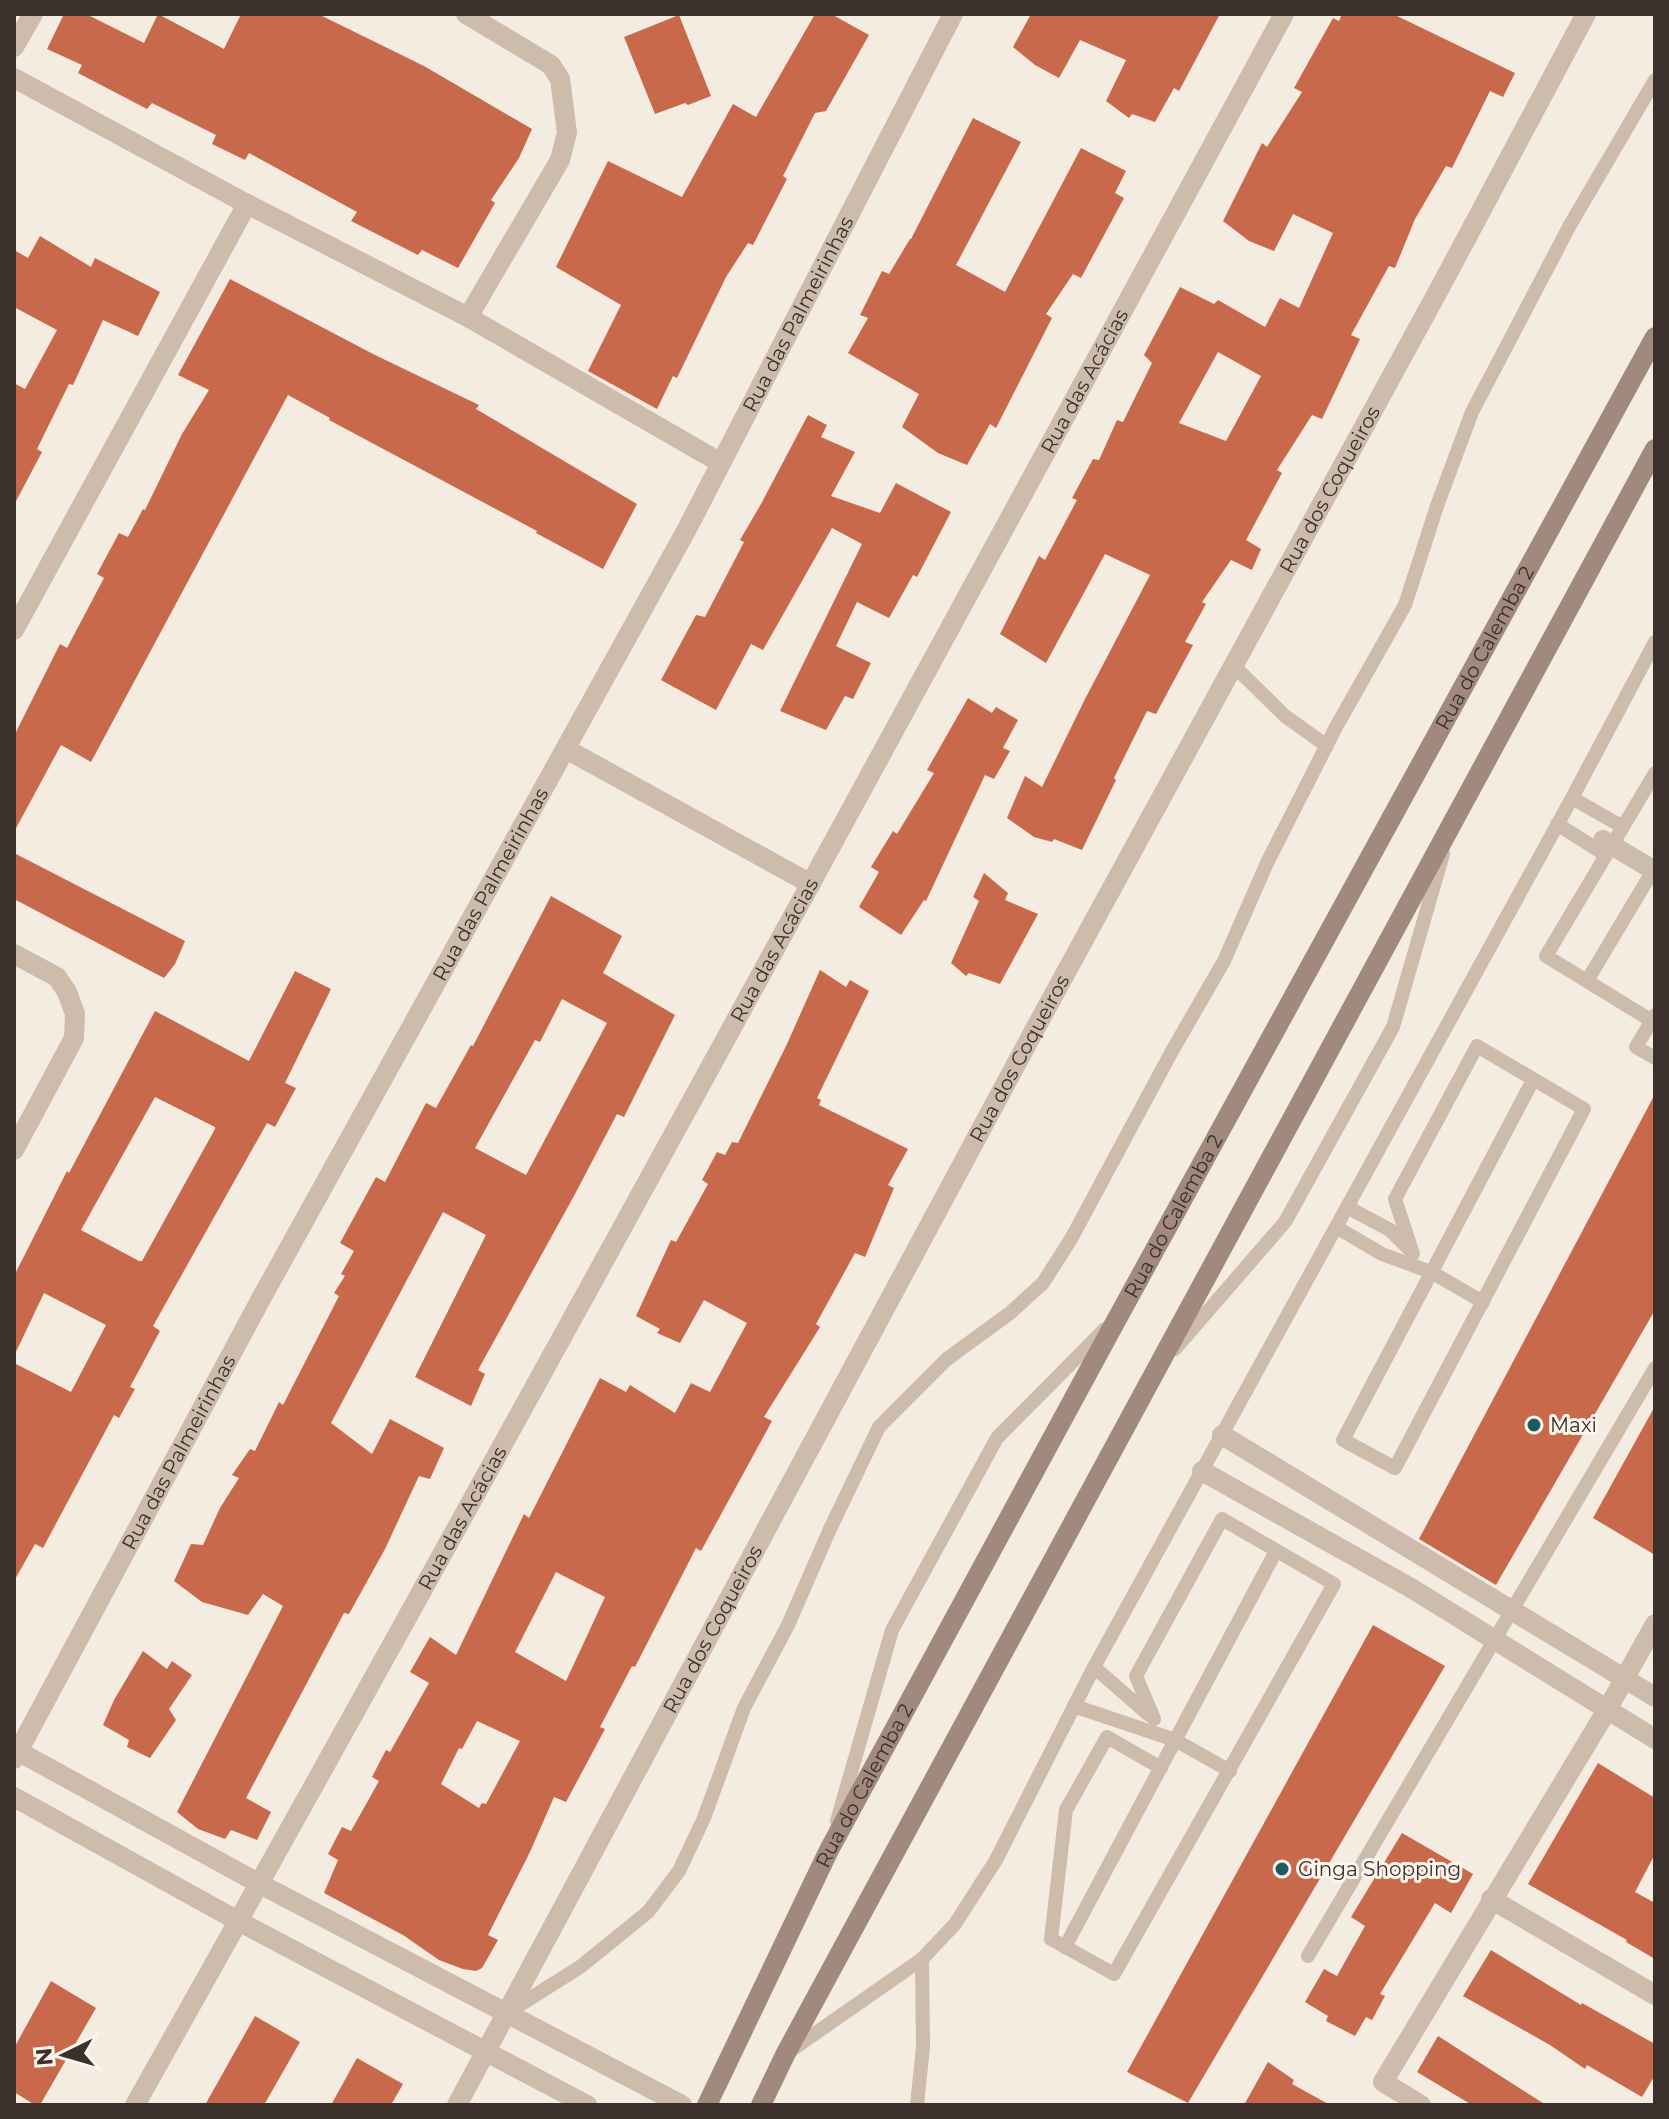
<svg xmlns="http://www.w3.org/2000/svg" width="1669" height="2119" font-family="Montserrat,sans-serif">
  <rect width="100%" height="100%" fill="#f4ebe1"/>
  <g fill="#c8694b" fill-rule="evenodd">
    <path d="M64,14H86L144,43L158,14L224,49L241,14H318L424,66L532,129L519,158L491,200L495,203L458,268L422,250L418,255L351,221L357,212L249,153L245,160L212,144L216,135L152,103L147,109L78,73L82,65L47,49Z"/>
    <path d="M815,14H831L869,35L826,111L815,113L783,176L787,179L753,245L748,243L726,277L677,378L673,376L657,409L588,371L621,305L556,267L608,161L682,197L733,104L756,117Z"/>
    <path d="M1031,14H1220L1179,91L1174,88L1155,122L1132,114L1129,118L1106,101L1126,60L1080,40L1059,78L1035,65L1013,47Z"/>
    <path d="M1342,14H1393L1515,73L1503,97L1490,91L1452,168L1446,166L1415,219L1395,268L1389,266L1351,335L1360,339L1322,419L1312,415L1277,470L1282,473L1246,540L1261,549L1252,570L1231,560L1202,602L1206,604L1185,642L1193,645L1156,714L1147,711L1114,778L1116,780L1082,850L1054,839L1052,842L1034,837L1007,818L1025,776L1042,787L1085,699L1150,575L1105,554L1046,663L1000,634L1039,556L1045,560L1077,500L1072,498L1093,459L1099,460L1117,420L1123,422L1152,363L1144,355L1180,287L1214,304L1218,300L1265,327L1280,298L1299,308L1333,233L1293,214L1274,251L1249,241L1223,221L1262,143L1267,147L1302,92L1294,88L1333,18L1339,21ZM1218,352L1261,376L1226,441L1179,423Z"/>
    <path d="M679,15L711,96L688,105L685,103L655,114L624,37Z"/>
    <path d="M973,118L1021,142L956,265L1005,292L1081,148L1126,171L1115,193L1124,198L1081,278L1073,274L1046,314L1052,318L996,428L990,424L967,465L938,453L902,427L919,394L848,353L868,318L860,315L882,271L889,274L910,239H911Z"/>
    <path d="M40,236L91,267L95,258L160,292L138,336L103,320L73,385L69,384L37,449L42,452L14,505V383L25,389L57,330L14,307V250L28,258Z"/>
    <path d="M230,279L375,355L479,405L476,409L637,504L603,569L536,533L537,531L329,420L330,418L288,395L91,762L61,745L14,832V736L60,644L67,648L104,578L97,574L119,533L128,537L143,509L145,510L182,434L209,390L178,375Z"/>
    <path d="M808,415L827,425L821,437L855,452L831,496L880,513L896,483L951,512L917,577L913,575L889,618L857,602L836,646L871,663L853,699L845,696L826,730L780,711L862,544L832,528L763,650L751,644L716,710L661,680L696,615L705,617L744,542L740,540L761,504Z"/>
    <path d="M968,698L992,713L996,707L1018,720L1003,748L1010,751L994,779L985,775L926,901L924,900L901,935L859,907L879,872L871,867L893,831L897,834L934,773L927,770Z"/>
    <path d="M14,853L185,941L175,964L164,978L14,899Z"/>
    <path d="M984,873L1008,893L1005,900L1038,914L1000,984L969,973L966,976L951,963L979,901L973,897Z"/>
    <path d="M551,896L622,936L603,973L675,1015L624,1117L617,1114L575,1194L478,1370L485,1374L471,1406L415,1377L486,1235L443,1212L331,1423L372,1454L390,1419L444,1448L430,1479L419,1476L385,1549L349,1614L344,1613L246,1798L271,1812L257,1840L231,1830L225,1839L198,1829L177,1812L283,1606L263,1594L248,1615L202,1602L174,1581L191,1544L203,1545L220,1508L239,1478L232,1475L250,1449L255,1451L279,1402L283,1405L339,1296L334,1293L345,1276L341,1274L354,1251L340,1243L376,1177L385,1182L426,1103L436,1108L471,1045L473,1046ZM562,999L607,1023L526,1175L475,1148L535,1040L540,1042Z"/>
    <path d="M820,970L846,987L850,980L869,991L817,1098L821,1100L819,1105L908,1149L888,1185L894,1188L865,1257L855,1253L816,1324L820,1327L764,1417L772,1421L701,1551L696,1548L635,1667L632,1666L600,1727L605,1729L566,1802L554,1797L530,1852L488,1935L498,1940L482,1968L476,1971L463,1969L439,1960L403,1935L324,1893L338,1860L328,1854L342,1827L351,1831L379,1781L372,1777L386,1750L390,1752L429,1683L410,1672L430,1637L456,1655L524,1514L529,1518L600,1378L626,1392L630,1385L675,1413L691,1383L710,1392L747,1323L704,1300L680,1343L657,1333L660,1329L636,1316L671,1240L676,1242L708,1184L702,1180L717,1152L725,1155L732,1142L738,1143L787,1044ZM556,1572L605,1597L566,1681L515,1652ZM477,1721L520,1741L486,1804L482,1803L479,1808L441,1784L459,1748L462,1749Z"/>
    <path d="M295,971L331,989L285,1083L296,1088L275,1127L267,1123L153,1326L160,1331L130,1387L135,1389L119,1418L114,1415L43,1548L35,1544L14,1581V1363L71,1392L106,1325L44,1293L14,1356V1276L67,1171L69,1173L155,1011L249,1061ZM155,1097L215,1127V1129L142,1261H139L81,1230Z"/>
    <path d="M1655,1094V1310L1496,1585L1419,1539Z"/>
    <path d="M1655,1406V1555L1593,1518Z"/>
    <path d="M1373,1625L1445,1666L1188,2103L1127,2072Z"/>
    <path d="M143,1651L167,1669L172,1661L192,1675L169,1709L176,1720L150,1758L127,1747L129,1740L103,1725L114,1700Z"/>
    <path d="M1598,1763L1655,1798V1854L1635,1892L1655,1903V1959L1626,1942L1627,1940L1528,1884Z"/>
    <path d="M1402,1833L1473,1874L1451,1913L1435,1903L1380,1994L1385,1996L1372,2020L1366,2017L1355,2036L1326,2021L1328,2016L1305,2002L1324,1969L1337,1976L1365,1926L1351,1917Z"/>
    <path d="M1491,1950L1581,2005L1582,2003L1655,2044V2075L1642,2097L1587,2065L1585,2069L1550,2045L1463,1996Z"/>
    <path d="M51,1981L96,2008L40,2105H35L14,2092V2048Z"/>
    <path d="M255,2016L300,2042L264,2105H205Z"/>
    <path d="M1438,2036L1546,2105H1472L1417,2072Z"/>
    <path d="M357,2058L403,2084L391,2105H331Z"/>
    <path d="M1268,2062L1294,2080L1292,2084L1330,2105H1244Z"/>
  </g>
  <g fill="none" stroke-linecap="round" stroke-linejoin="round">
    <g stroke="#cdbbac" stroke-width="14">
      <path d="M1234,666L1285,716L1327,746"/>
      <path d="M1572,798L1623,827"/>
      <path d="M1557,824L1606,855"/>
      <path d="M1587,981L1655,867"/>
      <path d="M1655,1015L1636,1047L1655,1058"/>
      <path d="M1652,1021L1546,956L1655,773"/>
      <path d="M1347,1207L1390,1230L1409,1249"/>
      <path d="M1336,1227L1382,1254L1431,1272L1483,1302"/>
      <path d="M1413,1254L1395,1199L1477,1046L1584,1109L1395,1468L1343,1440L1533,1080"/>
      <path d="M1175,1349L1285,1222L1393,1027L1443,854"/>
      <path d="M1094,1667L1149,1715"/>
      <path d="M1074,1706L1175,1740L1230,1771"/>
      <path d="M1154,1719L1136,1676L1222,1519L1334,1584L1114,1974L1051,1939L1066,1810L1107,1737L1161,1768"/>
      <path d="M837,1821L892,1630L997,1438L1105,1329"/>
      <path d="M1065,1947L1276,1551"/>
      <path d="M1308,1956L1655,1368"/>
      <path d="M507,2013L580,1967L648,1912L679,1871L704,1818L744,1708L788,1625L830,1529L879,1427L947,1359L1010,1313L1043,1283L1071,1239L1172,1051L1224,961L1267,863L1336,727L1405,605L1437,506L1472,412L1570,225L1655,80"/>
      <path d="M790,2051L922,1959L955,1924L996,1860L1094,1667L1572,798L1655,642"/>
      <path d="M917,2105L923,2047L922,1959"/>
    </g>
    <g stroke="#cdbbac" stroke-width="20">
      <path d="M466,14L551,65L560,79L567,133L560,160L468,317"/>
      <path d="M14,47L33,14"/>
      <path d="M14,78L247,204L468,317L721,463"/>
      <path d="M14,630L247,204"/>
      <path d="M566,749L811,884"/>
      <path d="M1603,840L1655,871"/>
      <path d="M14,954L57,977L67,992L75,1014L74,1038L14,1150"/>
      <path d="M1222,1435L1655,1697"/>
      <path d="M1202,1471L1411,1588L1655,1739"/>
      <path d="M14,1749L260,1884L682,2105"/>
      <path id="s1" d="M14,1759L262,1297L687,529L953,14"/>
      <path d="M14,1797L238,1921L587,2105"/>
      <path d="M1491,1899L1655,1995"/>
      <path id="s2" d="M135,2105C525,1412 904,713 1284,14"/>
      <path id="s3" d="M457,2105L1035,1029L1442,284L1586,14"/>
      <path d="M1421,2105L1383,2082L1607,1710L1655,1624"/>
    </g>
    <g stroke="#a18a7d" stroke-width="20">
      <path id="s4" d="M707,2105L829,1850L1112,1328L1655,337"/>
      <path d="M761,2105L786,2053L1655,449"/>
    </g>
  </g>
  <g fill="#1f5a5e" stroke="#fbf5ee" stroke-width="3">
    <circle cx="1534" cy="1425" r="8"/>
    <circle cx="1282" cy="1869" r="8"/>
  </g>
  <g text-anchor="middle" stroke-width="6" stroke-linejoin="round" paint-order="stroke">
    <g font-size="20" fill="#3b302b" stroke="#fbf5ee">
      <text dy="7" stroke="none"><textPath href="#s1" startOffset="1644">Rua das Palmeirinhas</textPath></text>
      <text dy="7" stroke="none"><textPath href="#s2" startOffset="1968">Rua das Acácias</textPath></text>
      <text dy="7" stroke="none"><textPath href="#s3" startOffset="1836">Rua dos Coqueiros</textPath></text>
      <text dy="7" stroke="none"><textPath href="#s4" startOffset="1652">Rua do Calemba 2</textPath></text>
      <text dy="7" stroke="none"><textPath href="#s1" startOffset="996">Rua das Palmeirinhas</textPath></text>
      <text dy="7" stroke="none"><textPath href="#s2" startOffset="1320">Rua das Acácias</textPath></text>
      <text dy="7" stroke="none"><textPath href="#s3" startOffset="1188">Rua dos Coqueiros</textPath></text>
      <text dy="7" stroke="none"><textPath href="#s4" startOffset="1004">Rua do Calemba 2</textPath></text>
      <text dy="7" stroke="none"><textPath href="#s1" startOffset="348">Rua das Palmeirinhas</textPath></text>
      <text dy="7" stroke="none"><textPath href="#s2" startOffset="672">Rua das Acácias</textPath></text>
      <text dy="7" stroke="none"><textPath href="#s3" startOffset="540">Rua dos Coqueiros</textPath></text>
      <text dy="7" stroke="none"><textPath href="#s4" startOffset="356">Rua do Calemba 2</textPath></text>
    </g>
    <g font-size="20" fill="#3b302b" stroke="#fbf5ee" text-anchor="start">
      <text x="1550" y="1432">Maxi</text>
      <text x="1298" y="1876">Ginga Shopping</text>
    </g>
  </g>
  <rect width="1669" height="2119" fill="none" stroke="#3b302b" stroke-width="32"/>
  <g transform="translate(64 2055) rotate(265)" stroke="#fbf5ee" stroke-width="6" paint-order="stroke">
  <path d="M0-6L14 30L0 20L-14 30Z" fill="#3b302b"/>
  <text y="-12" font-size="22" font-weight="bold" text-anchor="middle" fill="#3b302b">N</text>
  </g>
</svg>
